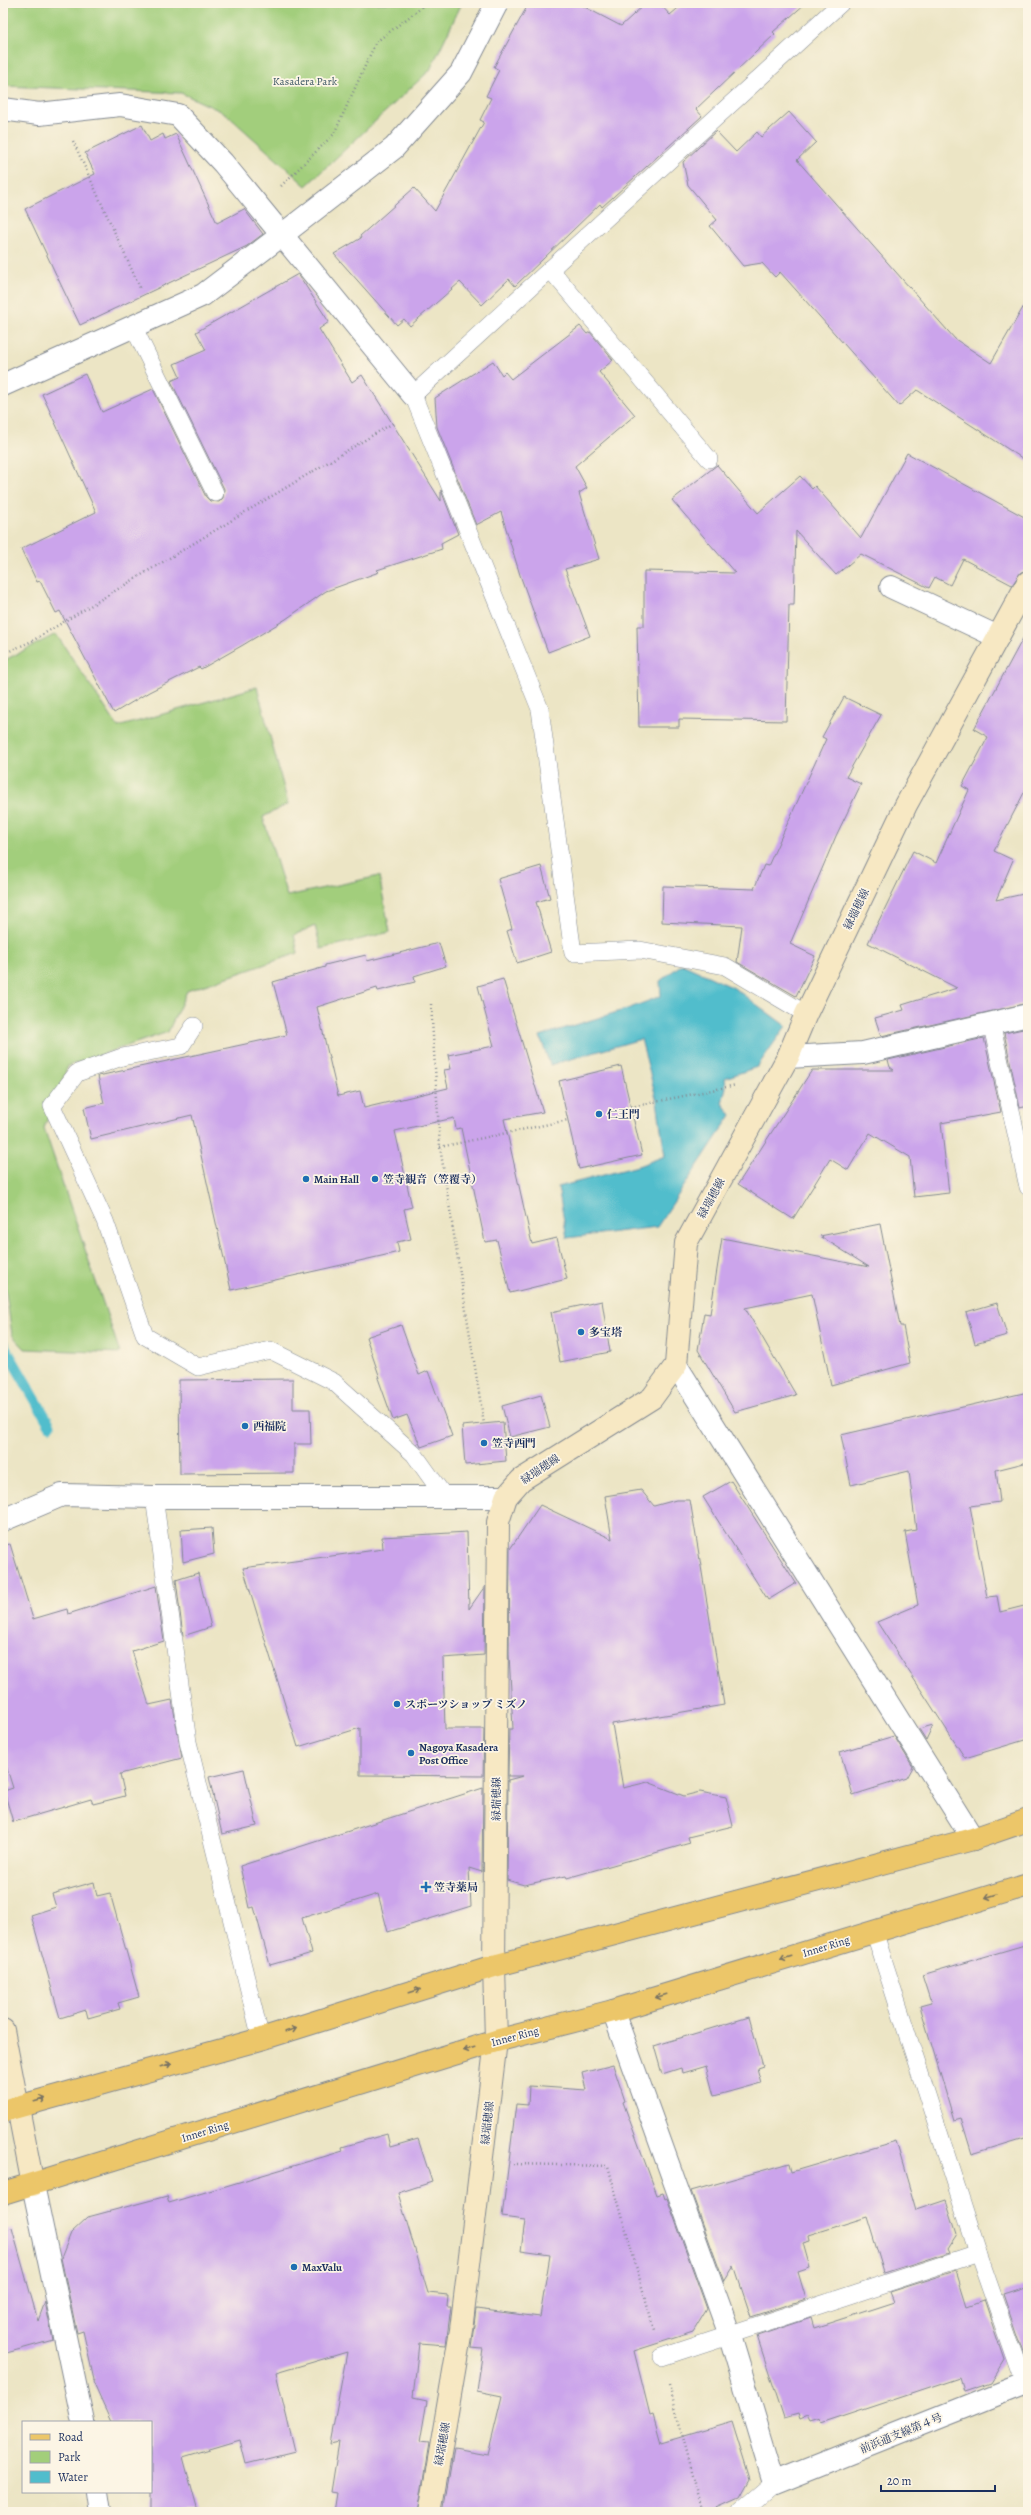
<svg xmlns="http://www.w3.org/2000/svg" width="1031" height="2515" font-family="Alegreya,'Noto Serif JP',serif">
  <rect width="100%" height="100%" fill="#fcf5e5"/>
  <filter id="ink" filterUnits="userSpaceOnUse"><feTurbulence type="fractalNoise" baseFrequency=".025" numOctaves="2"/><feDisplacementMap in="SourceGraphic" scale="8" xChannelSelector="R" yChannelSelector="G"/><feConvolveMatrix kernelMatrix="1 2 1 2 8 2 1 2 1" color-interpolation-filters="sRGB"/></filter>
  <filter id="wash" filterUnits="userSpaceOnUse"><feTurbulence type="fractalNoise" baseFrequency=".012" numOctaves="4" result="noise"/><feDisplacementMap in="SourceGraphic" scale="16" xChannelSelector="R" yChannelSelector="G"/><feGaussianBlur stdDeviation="0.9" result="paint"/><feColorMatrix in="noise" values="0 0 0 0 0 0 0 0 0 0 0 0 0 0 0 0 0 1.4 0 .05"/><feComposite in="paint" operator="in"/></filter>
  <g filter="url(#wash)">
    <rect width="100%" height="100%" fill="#ece5c5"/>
    <g fill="#a2ce7b" stroke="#5e7e6c">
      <path d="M3,3H462L430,70L306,186L225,113L181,93L3,86Z"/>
      <path d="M56,634L118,727L257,687L288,804L263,817L287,896L379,876L390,932L321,949L315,926L294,935L298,953L187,991L168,1032L68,1066L44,1128L120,1353L25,1349L12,1335L5,1286L3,1234V661Z"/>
    </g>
    <path fill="#51bdcc" stroke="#367695" d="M682,964L734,988L786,1026L757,1067L725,1078L726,1087L722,1103L731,1115L657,1227L567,1238L558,1187L638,1166L665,1156L657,1101L641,1039L550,1065L540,1036L630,1008L661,996L660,981Z"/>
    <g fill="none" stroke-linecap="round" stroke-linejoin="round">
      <path stroke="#51bdcc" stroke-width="11" d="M3,1344L50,1425"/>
    </g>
    <g id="blocks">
      <g fill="#cba4eb">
        <path d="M529,3H577L621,26L646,3H659L670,15L684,3H806L773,32L775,34L696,109L702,116L602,207L600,204L515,286L509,279L482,305L460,282L410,326L404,319L397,325L334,254L361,238L360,236L414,188L435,211L484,122L480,120L491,98L486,96L499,70L494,67Z"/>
        <path d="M789,112L816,142L797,160L955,339L991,363L1028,299V462L917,390L899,406L780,272L775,277L762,263L743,266L710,226L717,220L688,185L683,162L716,131L736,152L757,132L761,137Z"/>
        <path d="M142,125L150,141L163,134L165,139L176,134L217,223L244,209L263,234L247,246L80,325L25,209L95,174L85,153Z"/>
        <path d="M298,274L329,322L319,329L352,382L362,375L441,501V490L458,534L441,543L442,549L377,570L379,572L326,591L286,619L243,645L201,669L199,667L149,692L114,713L60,611L56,613L40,581L37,582L21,549L96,512L42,394L85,374L102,412L153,389L206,497L210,501L219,502L223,498L224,489L171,381L180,377L174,364L206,350L196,332Z"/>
        <path d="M580,326L587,334L590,332L613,360L599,372L635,415L575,466L587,488L579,493L599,559L565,569L590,636L548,652L520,575L501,512L476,525L437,427L435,398L493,361L502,375L505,372L511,379Z"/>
        <path d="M907,453L1028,519V570L1021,572L1012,585L963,559L950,585L935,577L929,588L861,554L836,575L796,531L794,605H789L786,721L679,719V727H639L637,626H644V571L735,573L672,500L717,465L758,513L800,476L812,489L815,486L861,538Z"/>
        <path d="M1028,629V785L994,851L1013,860L996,900L1028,893V1003L881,1036L875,1018L904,1010L902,1005L957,988L868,943L913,851L936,863L969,790L962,786L988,737L974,729Z"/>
        <path d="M844,697L881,715L846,777L861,784L836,836L790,944L815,956L796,996L737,962L742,926L662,922L663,886L754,889L764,865L768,866L826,739L822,737Z"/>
        <path d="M541,866L550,898L536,902L551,952L517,963L507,931L512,929L498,879Z"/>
        <path d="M439,943L446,966L414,976L415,982L378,991L377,988L317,1007L338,1096L360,1091L364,1108L448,1088L444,1070L451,1069L448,1055L494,1046L478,986L503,979L543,1112L504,1119L532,1244L557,1238L567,1279L510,1293L497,1240L485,1242L461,1128L456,1129L454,1118L395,1131L412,1207L404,1209L411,1239L397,1242L399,1252L231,1290L192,1115L91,1139L84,1108L104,1103L98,1076L287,1035L273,982L325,967V965L366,955L367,961Z"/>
        <path d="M1028,1028V1106L1020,1108L1004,1033Z"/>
        <path d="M984,1038L1001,1112L941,1123L949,1193L914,1197L910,1157L870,1133L848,1170L830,1159L793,1219L738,1184L812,1070H894L890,1067L888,1060Z"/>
        <path d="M621,1066L642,1155L579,1169L559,1081Z"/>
        <path d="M880,1224L900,1326H903L910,1363L831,1385L812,1294L745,1308L796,1395L735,1412L698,1350L704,1313L710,1314L722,1238L869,1267L820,1236Z"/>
        <path d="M602,1301L610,1352L560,1362L551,1312Z"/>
        <path d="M997,1303L1007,1335L975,1344L966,1312Z"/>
        <path d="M401,1325L419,1375L428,1371L452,1436L421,1447L407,1415L393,1420L378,1378H380L366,1337Z"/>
        <path d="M293,1379V1409H310L311,1444H294V1473L180,1474L179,1380Z"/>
        <path d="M1028,1392V1462L996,1470L1000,1502L970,1506L987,1597L997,1596L1000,1612L1028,1605V1739L965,1758L877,1622L918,1605L905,1532L916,1530L909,1471L851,1485L841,1435Z"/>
        <path d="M541,1395L550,1427L510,1437L502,1406Z"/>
        <path d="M503,1422L506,1461L465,1465L462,1426Z"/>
        <path d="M731,1481L796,1583L768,1600L703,1497Z"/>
        <path d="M641,1490L654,1506L676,1500H690L724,1705L612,1724L623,1788L648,1782L684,1796L700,1792L726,1797L733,1826L688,1837L690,1843L567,1878L566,1876L524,1885L507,1880L508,1780L523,1776H508L509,1729H513L509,1654L510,1549L540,1505L612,1539L605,1496Z"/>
        <path d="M212,1528L214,1554L183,1562L181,1530Z"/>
        <path d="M467,1532L469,1609L485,1586L484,1655L443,1658L445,1729H484L483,1776L360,1775V1728L298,1747L243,1568L383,1549L382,1537Z"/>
        <path d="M10,1544L33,1619L67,1609L68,1614L156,1586L164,1641L132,1651L149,1705L172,1700L182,1758L120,1774L125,1796L93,1804L91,1799L13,1822L4,1791L13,1788L3,1756V1545Z"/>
        <path d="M198,1573L211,1627L183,1636L176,1580Z"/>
        <path d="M933,1725L926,1740L919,1729Z"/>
        <path d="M894,1736L913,1767L907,1778L853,1795L840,1752Z"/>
        <path d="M244,1769L257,1826L222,1834L209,1777Z"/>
        <path d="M483,1788L482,1872L469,1868L471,1906L388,1932L378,1894L302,1918L312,1953L270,1965L254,1907L249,1908L240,1866Z"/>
        <path d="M94,1882L97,1896L110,1893L139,1997L118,2003L120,2009L88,2018L86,2010L60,2018L31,1915L56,1907L52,1894Z"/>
        <path d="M1028,1944V2137L972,2154L961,2118L954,2120L920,2006L931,2003L922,1975Z"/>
        <path d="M749,2017L763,2066L757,2068L761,2083L714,2096L706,2066L682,2073L681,2068L662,2074L654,2046Z"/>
        <path d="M613,2065L625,2101L623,2102L657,2195L663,2193L665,2199L667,2198L707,2309L693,2332L634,2351L650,2415L653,2414L661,2443L732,2422L750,2480L740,2498L709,2512H443L454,2448L488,2454L502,2396L477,2391L483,2349L471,2348L476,2309L540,2317L550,2255L521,2251L525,2220L502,2217L516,2104L528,2105L529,2086L586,2090L582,2073Z"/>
        <path d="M387,2134L390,2147L418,2139L432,2182L398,2193L428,2293L448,2295L447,2306H451L446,2345L419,2343L413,2398L427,2401L420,2442L429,2443L418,2512H334L337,2493L331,2492L339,2442L330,2444L347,2352L276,2373L295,2452L246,2464L240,2440L183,2457L198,2512H151V2422H111L93,2382L94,2380L83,2331L77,2333L61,2258L71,2233L88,2217L167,2196L169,2203L343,2151L342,2147Z"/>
        <path d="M896,2141L916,2210L946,2200L957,2234L948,2248L950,2252L884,2273L867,2217L809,2235L810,2241L803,2243L810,2268L798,2272L806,2299L751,2317L734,2266L724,2282L691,2191L789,2163L791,2172Z"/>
        <path d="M12,2228L38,2321L45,2302L53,2340L3,2354V2230Z"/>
        <path d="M956,2271L967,2306L984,2300L1004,2359L990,2382L963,2391L959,2378L821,2424L820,2420L810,2423L807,2417L800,2420L798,2414L784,2418L757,2336L811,2318L814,2328L894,2302L890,2292Z"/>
        <path d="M1028,2285V2356L1024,2355L1003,2293Z"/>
      </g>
    </g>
  </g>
  <g filter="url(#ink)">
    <use href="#blocks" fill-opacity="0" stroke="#848a92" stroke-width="1"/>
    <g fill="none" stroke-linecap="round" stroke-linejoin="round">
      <g stroke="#848a92" stroke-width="18">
        <g id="lane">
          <path d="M550,269L709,459"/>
          <path d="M133,326L215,493"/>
          <path d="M806,1014L725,966L640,950L573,953L540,709L413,395L841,3"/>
          <path d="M991,1022L1028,1187"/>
          <path d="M194,1026L181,1046L122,1057L77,1073L52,1106L105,1221L145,1336L198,1367L270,1350L334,1382L414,1454L444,1496"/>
          <path d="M154,1497L188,1742L261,2039"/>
          <path d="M874,1931L978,2253L1024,2384"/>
          <path d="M662,2357L978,2253"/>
          <path d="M740,2512L774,2483"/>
        </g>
      </g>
      <g stroke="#848a92" stroke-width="24">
        <g id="street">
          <path d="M3,109L39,114L120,105L178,115L223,163L413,395"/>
          <path d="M3,385L203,295L282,235L394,148L461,73L497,3"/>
          <path d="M891,587L998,637"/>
          <path d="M788,1057L863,1053L1028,1015"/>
          <path d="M676,1365L973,1839"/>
          <path d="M3,1520L62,1495L154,1497H506"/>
          <path d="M613,2011L730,2336L774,2483L1028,2382"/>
          <path d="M33,2185L83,2422"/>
          <path d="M97,2492L100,2512"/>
        </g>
      </g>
      <g stroke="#848a92" stroke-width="24">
        <g id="secondary">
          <path d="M3,2030L33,2185"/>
          <path d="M430,2512L461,2330L496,2041L494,1966L498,1522L506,1497L521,1480L652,1398L676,1365L686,1243L788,1057L806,1014L906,805L1028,582"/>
        </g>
      </g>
      <g stroke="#848a92" stroke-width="24">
        <g id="primary">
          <path d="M3,2111L261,2039L494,1966L973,1839L1028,1820"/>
          <path d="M3,2193L496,2041L613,2011L1028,1885"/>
        </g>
      </g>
      <g stroke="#848a92" stroke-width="2.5" stroke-dasharray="1 3" stroke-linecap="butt">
        <path d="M73,141L141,290"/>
        <path d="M281,186L334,134L376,42L421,8L423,3"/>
        <path d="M3,654L32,641L393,423"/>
        <path d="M431,1004L440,1147L484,1424"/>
        <path d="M631,1107L736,1085"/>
        <path d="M440,1147L568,1120"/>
        <path d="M513,2164L608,2166L654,2330"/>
        <path d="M669,2385L703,2512"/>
      </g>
      <use href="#lane" stroke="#fff" stroke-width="17"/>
      <use href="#street" stroke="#fff" stroke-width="22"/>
      <use href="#secondary" stroke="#f7e8c3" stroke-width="22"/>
      <use href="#primary" stroke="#ecc669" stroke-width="22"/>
    </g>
    <defs><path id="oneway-shaft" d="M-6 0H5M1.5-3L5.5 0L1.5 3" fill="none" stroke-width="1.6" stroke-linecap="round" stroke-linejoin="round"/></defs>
    <g stroke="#797363">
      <use href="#oneway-shaft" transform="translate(991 1896) rotate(163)"/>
      <use href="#oneway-shaft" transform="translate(786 1958) rotate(163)"/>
      <use href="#oneway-shaft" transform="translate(415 1991) rotate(-17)"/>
      <use href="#oneway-shaft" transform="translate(661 1996) rotate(163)"/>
      <use href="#oneway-shaft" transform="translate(291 2030) rotate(-17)"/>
      <use href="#oneway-shaft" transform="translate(469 2049) rotate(163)"/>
      <use href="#oneway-shaft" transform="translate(166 2065) rotate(-16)"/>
      <use href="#oneway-shaft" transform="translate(40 2100) rotate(-16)"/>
    </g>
  </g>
  <g fill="#1f6fb2" stroke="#fcf5e5" stroke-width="1.5">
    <circle cx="599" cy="1114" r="4"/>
    <circle cx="306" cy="1179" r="4"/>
    <circle cx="375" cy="1179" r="4"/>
    <circle cx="581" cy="1332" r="4"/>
    <circle cx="245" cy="1426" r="4"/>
    <circle cx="484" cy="1443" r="4"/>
    <circle cx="397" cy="1704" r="4"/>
    <circle cx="411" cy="1753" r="4"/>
    <path d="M424 1881h4v4h4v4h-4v4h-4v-4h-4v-4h4z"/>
    <circle cx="294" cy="2267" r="4"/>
  </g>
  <g text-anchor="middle" stroke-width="3.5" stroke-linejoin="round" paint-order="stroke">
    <g font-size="11" fill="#3d5765" stroke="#fcf5e5">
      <text x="305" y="85">Kasadera Park</text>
    </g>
    <g font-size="11" fill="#1b2f5e" stroke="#fcf5e5">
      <text transform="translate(856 909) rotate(-64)" y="4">緑瑞穂線</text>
      <text transform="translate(711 1198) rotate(-61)" y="4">緑瑞穂線</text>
      <text transform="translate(540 1469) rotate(-34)" y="4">緑瑞穂線</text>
      <text transform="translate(496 1799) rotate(-90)" y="4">緑瑞穂線</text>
      <text transform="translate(826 1946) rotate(-17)" y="4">Inner Ring</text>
      <text transform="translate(515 2036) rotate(-15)" y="4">Inner Ring</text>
      <text transform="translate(487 2123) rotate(-84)" y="4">緑瑞穂線</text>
      <text transform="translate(205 2131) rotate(-17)" y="4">Inner Ring</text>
      <text transform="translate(901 2433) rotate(-22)" y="4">前浜通支線第４号</text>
      <text transform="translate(442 2444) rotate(-80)" y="4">緑瑞穂線</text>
    </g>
    <g font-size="11" font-weight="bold" fill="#1b2f5e" stroke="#fcf5e5" text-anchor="start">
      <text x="607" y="1118">仁王門</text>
      <text x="314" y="1183">Main Hall</text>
      <text x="383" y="1183">笠寺観音（笠覆寺）</text>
      <text x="589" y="1336">多宝塔</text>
      <text x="253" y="1430">西福院</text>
      <text x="492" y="1447">笠寺西門</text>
      <text x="405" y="1708">スポーツショップ ミズノ</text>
      <text x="419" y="1751">Nagoya Kasadera<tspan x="419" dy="13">Post Office</tspan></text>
      <text x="434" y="1891">笠寺薬局</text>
      <text x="302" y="2271">MaxValu</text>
    </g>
  </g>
  <rect width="1031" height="2515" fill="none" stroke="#fcf5e5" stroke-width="16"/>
  <rect x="22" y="2421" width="130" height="72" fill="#fcf5e5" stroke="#a2a6af"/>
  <rect x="30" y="2434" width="20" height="6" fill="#ecc669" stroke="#a2a6af"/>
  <text x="58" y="2441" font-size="12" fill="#1b2f5e">Road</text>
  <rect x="30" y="2451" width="20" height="12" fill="#a2ce7b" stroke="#a2a6af"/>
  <text x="58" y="2461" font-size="12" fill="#1b2f5e">Park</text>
  <rect x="30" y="2471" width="20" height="12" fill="#51bdcc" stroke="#a2a6af"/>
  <text x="58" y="2481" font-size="12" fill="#1b2f5e">Water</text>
  <path d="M881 2485v6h114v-6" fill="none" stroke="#1b2f5e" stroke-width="2"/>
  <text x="887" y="2485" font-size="12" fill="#1b2f5e" stroke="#fcf5e5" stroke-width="3" paint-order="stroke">20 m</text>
</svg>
